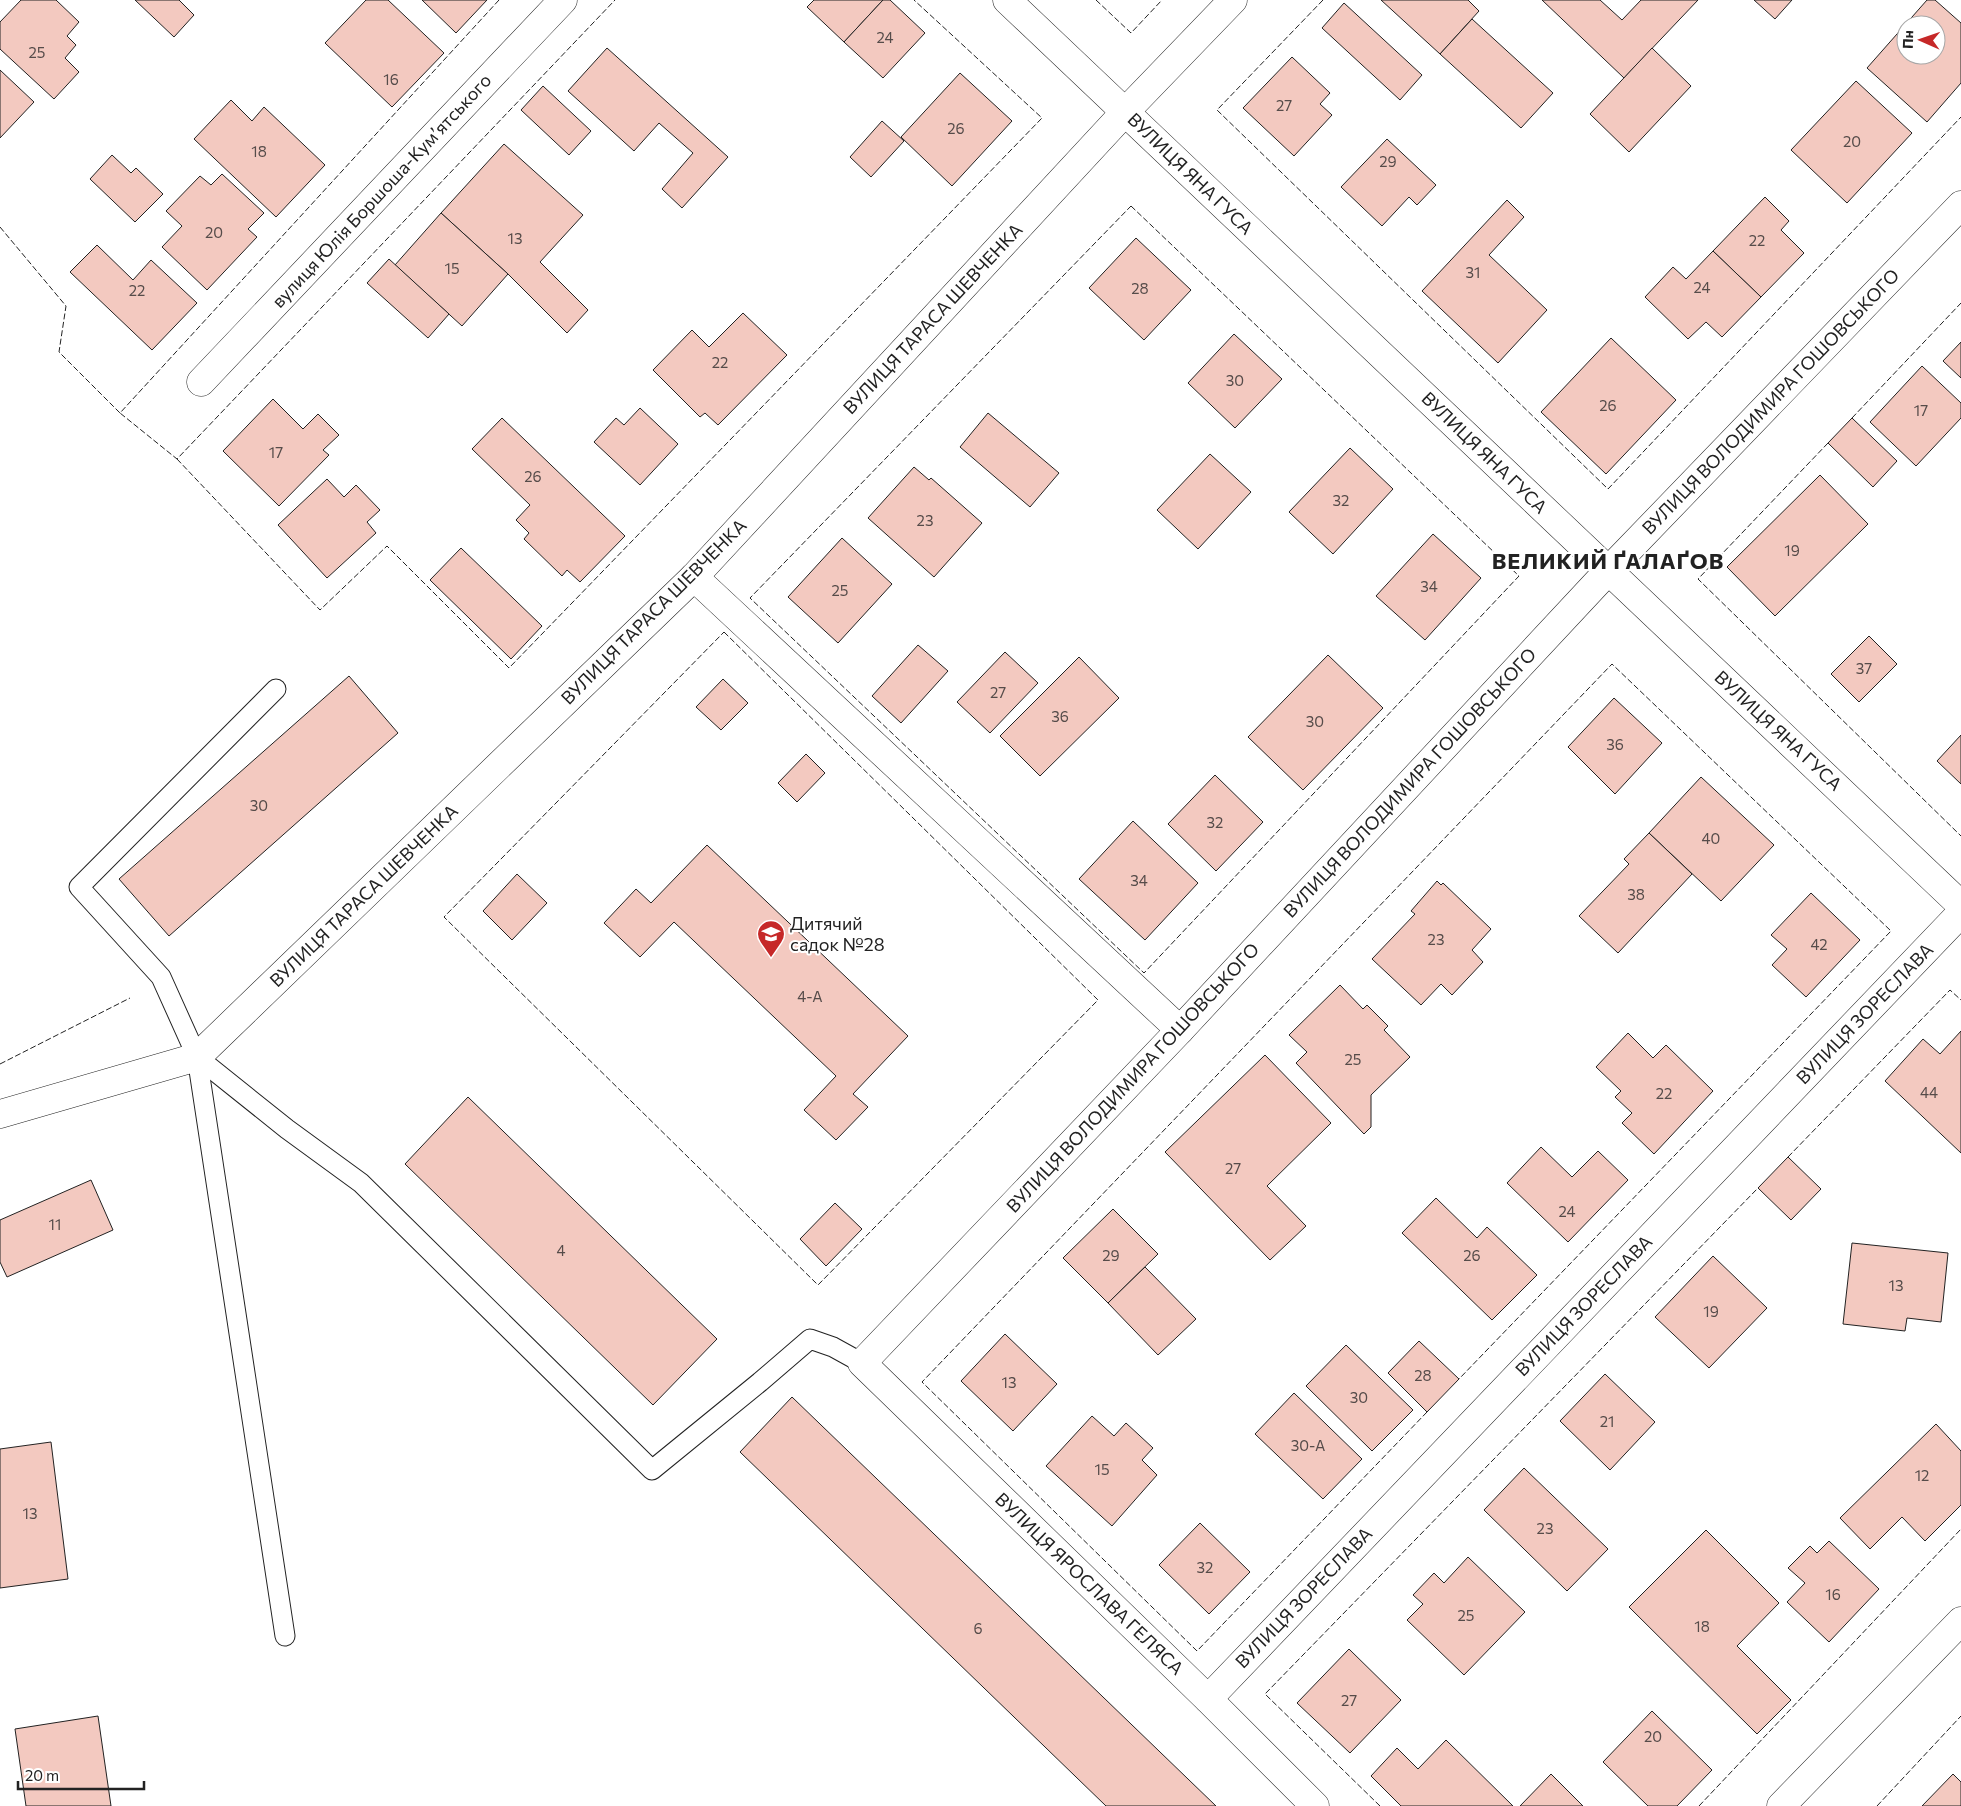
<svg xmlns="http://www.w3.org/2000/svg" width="1961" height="1806" font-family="Commissioner,sans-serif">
  <rect width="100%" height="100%" fill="#fff"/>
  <g fill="#f3c9c0" stroke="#222" fill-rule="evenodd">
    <path d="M21,0H56L79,22L67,36L76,45L65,58L79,72L54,99L0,49V22Z"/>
    <path d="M135,0H179L194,15L174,37Z"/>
    <path d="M366,0H388L444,53L392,107L325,43Z"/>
    <path d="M422,0H487L456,33Z"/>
    <path d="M814,0H883L844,42L807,7Z"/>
    <path d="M883,0H890L925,33L883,78L844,42Z"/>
    <path d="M1381,0H1468L1479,11L1440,54Z"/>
    <path d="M1542,0H1600L1622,20L1641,0H1698L1624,78Z"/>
    <path d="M1754,0H1792L1775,19Z"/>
    <path d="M1927,0H1935L1961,23V83L1927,122L1867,68ZM1906,25H1936V55H1906Z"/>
    <path d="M1344,3L1422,75L1400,100L1322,28Z"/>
    <path d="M1472,19L1553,93L1521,128L1440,54Z"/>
    <path d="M607,48L728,157L682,208L662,189L693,153L659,123L634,151L568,91Z"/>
    <path d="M1652,48L1691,86L1629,152L1590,114Z"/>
    <path d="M1292,57L1330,93L1320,104L1332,115L1294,156L1243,108Z"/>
    <path d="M0,70L34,102L0,138Z"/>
    <path d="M960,73L1012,121L952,186L901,137Z"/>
    <path d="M1856,81L1912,133L1847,203L1791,150Z"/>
    <path d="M543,86L591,131L569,155L521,110Z"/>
    <path d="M231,100L252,121L264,107L325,165L276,217L194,139Z"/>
    <path d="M882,121L904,141L871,177L850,157Z"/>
    <path d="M1387,139L1436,185L1417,205L1409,197L1382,226L1341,187Z"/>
    <path d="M504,144L583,215L540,262L588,310L567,333L508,274L441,213Z"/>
    <path d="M112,155L131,173L136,168L163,194L135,222L90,179Z"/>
    <path d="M222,174L264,213L248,229L257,237L207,290L162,247L182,226L166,211L200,176L211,185Z"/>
    <path d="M1765,197L1789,221L1781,230L1804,253L1761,297L1713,251Z"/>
    <path d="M1507,200L1524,217L1489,255L1547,310L1498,363L1422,291Z"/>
    <path d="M441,213L508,274L462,326L395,265Z"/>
    <path d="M1136,238L1191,290L1144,340L1089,288Z"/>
    <path d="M97,245L133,280L151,260L197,303L152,350L70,272Z"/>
    <path d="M1713,251L1761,297L1722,337L1706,322L1688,339L1645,297L1673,267L1686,279Z"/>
    <path d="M389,259L449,314L428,338L367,283Z"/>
    <path d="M743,313L787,355L718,425L705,413L700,417L653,370L692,330L709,347Z"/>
    <path d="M1234,334L1282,379L1235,428L1188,383Z"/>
    <path d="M1611,338L1676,400L1606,474L1541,412Z"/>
    <path d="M1961,342V378L1943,361Z"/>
    <path d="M1922,366L1961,403V418L1916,466L1870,422Z"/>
    <path d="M273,399L303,429L318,414L339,435L323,450L329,455L279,506L223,451Z"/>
    <path d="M640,408L678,444L640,485L594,442L616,418L624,425Z"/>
    <path d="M988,413L1059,473L1030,507L960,447Z"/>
    <path d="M502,418L625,536L580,582L567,570L562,576L524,539L529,533L516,520L530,505L472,449Z"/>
    <path d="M1852,418L1897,461L1873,487L1828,443Z"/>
    <path d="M1350,448L1393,489L1333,554L1289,512Z"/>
    <path d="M1210,454L1251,492L1198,549L1157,510Z"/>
    <path d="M914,467L929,480L931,478L982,523L934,577L868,518Z"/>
    <path d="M1820,475L1868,524L1775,616L1727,567Z"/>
    <path d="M327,479L344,497L356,485L380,510L367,522L376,533L327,578L278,525Z"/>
    <path d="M1433,534L1481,578L1425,640L1376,596Z"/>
    <path d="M842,538L892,584L838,643L788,597Z"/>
    <path d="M461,548L542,626L511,659L430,580Z"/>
    <path d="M1869,636L1897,664L1859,702L1831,674Z"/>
    <path d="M918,645L948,671L901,723L872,696Z"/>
    <path d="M1005,652L1038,683L990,733L957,702Z"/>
    <path d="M1328,655L1383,708L1303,790L1248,737Z"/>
    <path d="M1079,657L1119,698L1040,776L1000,736Z"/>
    <path d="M349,676L398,733L169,936L119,879Z"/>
    <path d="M723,679L748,703L721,730L696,707Z"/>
    <path d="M1614,698L1662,743L1615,794L1568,747Z"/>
    <path d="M1961,735V784L1937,761Z"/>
    <path d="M806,754L825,773L797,802L778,783Z"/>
    <path d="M1215,775L1263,822L1216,871L1168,824Z"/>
    <path d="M1701,777L1774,845L1721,901L1649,833Z"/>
    <path d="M1133,821L1198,883L1145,940L1079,879Z"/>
    <path d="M1649,833L1692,874L1618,953L1579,916L1629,864L1624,859Z"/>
    <path d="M707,845L908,1036L853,1094L868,1107L836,1140L804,1110L836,1076L674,922L640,957L604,923L636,889L651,903Z"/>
    <path d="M517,874L547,903L512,940L483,911Z"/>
    <path d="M1437,881L1441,885L1443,883L1491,929L1472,950L1483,962L1452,995L1441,984L1421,1005L1372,959L1415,914L1411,911Z"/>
    <path d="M1811,893L1860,940L1806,997L1772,965L1787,949L1771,935Z"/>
    <path d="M1340,985L1363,1009L1367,1005L1388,1026L1384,1030L1410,1057L1371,1095V1127L1364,1134L1296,1063L1307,1052L1289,1035Z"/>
    <path d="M1961,1031V1153L1885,1081L1923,1039L1940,1054Z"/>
    <path d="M1628,1033L1653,1058L1666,1045L1713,1091L1654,1154L1622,1123L1632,1113L1615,1097L1621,1091L1596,1067Z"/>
    <path d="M1265,1055L1331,1123L1267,1186L1306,1226L1270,1260L1165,1152Z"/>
    <path d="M468,1097L717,1339L653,1405L405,1164Z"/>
    <path d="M1541,1147L1572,1177L1598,1151L1628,1180L1568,1242L1507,1183Z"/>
    <path d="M1788,1157L1821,1189L1791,1220L1758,1188Z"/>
    <path d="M91,1180L113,1230L7,1277L0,1262V1220Z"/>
    <path d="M1436,1198L1477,1238L1487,1227L1537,1275L1492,1320L1402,1233Z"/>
    <path d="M835,1203L862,1229L826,1266L800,1239Z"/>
    <path d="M1113,1209L1158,1254L1108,1303L1063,1258Z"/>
    <path d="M1852,1243L1948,1253L1941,1322L1907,1318L1905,1331L1843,1324Z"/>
    <path d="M1713,1256L1767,1308L1709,1368L1655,1317Z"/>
    <path d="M1145,1267L1196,1319L1158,1355L1108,1303Z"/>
    <path d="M1005,1334L1057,1384L1013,1431L961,1381Z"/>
    <path d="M1419,1341L1459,1379L1427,1412L1388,1373Z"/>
    <path d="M1346,1345L1413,1410L1372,1451L1306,1386Z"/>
    <path d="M1605,1374L1655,1422L1610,1470L1560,1421Z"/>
    <path d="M1294,1393L1362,1459L1323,1499L1255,1434Z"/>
    <path d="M792,1397L1216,1806H1106L740,1452Z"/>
    <path d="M1092,1416L1114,1436L1126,1423L1153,1448L1142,1460L1157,1475L1112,1526L1046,1466Z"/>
    <path d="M1936,1424L1961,1451V1505L1925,1541L1902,1517L1870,1549L1840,1518Z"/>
    <path d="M51,1442L68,1579L0,1588V1449Z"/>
    <path d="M1524,1468L1608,1549L1567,1591L1484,1510Z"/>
    <path d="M1200,1523L1250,1572L1209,1614L1159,1565Z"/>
    <path d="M1706,1530L1779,1603L1737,1646L1791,1700L1757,1734L1629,1607Z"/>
    <path d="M1829,1541L1879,1589L1829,1642L1787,1602L1805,1583L1788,1568L1810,1546L1817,1553Z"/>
    <path d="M1468,1557L1525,1612L1464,1675L1407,1620L1423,1604L1413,1595L1434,1573L1444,1583Z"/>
    <path d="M1349,1649L1401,1700L1350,1753L1297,1703Z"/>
    <path d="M1652,1711L1712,1770L1677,1806H1648L1603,1762Z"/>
    <path d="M98,1716L111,1806H26L15,1729Z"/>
    <path d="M1446,1740L1513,1806H1401L1371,1776L1397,1748L1418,1769Z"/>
    <path d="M1551,1774L1583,1806H1520Z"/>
    <path d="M1953,1774L1961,1782V1806H1922Z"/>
  </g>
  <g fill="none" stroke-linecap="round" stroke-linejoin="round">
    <g stroke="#222" stroke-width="21">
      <g id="service">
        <path d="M276,689L79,887L161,977L197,1057L285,1636"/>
        <path d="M197,1057L287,1129L361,1183L652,1470L760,1382L810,1339L833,1347L862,1363"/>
      </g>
    </g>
    <g stroke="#222" stroke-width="29">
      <g id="minor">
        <path d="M1007,0L1961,905"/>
        <path d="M201,382L563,0"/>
        <path d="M694,577L1180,1030"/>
        <path d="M0,1114L197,1057L694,577L1125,112L1233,0"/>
        <path d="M1208,1699L1961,913"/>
        <path d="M1315,1806L1208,1699L862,1363L1180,1030L1608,571L1961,205"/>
      </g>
    </g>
    <g stroke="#222" stroke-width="29">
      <path id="tertiary" d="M1781,1806L1961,1621"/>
    </g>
    <use href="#service" stroke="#fff" stroke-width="19"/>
    <use href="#minor" stroke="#fff" stroke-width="28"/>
    <use href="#tertiary" stroke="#fff" stroke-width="28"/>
    <g stroke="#222" stroke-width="1" stroke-dasharray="6 2.5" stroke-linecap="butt">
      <path d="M499,0L120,413L177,459L615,0"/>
      <path d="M1096,0L1131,33L1162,0"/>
      <path d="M1323,0L1217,110L1608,489L1961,117"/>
      <path d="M1131,206L1519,576L1144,973L750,598Z"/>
      <path d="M0,227L66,306L59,352L120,413"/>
      <path d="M1852,418L1961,303"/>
      <path d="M1828,443L1698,579L1961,836"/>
      <path d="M177,459L320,610L387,546L509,668L1042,118L914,0"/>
      <path d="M724,632L1098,1000L818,1285L444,917Z"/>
      <path d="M0,1064L130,998"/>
      <path d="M1788,1157L1950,990L1961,1000"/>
      <path d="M1427,1412L1197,1651L922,1382L1612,664L1891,931L1459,1379"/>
      <path d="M1380,1806L1265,1694L1758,1188"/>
      <path d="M1699,1806L1961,1529"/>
      <path d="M1877,1806L1961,1716"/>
    </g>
  </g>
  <defs>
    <g id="school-pin" transform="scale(1.4375)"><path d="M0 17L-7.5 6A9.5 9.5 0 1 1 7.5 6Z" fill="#c62828" stroke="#fff"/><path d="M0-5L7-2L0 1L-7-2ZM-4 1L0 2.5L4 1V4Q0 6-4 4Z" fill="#fff"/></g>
  </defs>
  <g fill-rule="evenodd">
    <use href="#school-pin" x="771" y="934"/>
  </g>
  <g text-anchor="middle" stroke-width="4" stroke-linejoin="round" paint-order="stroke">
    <g font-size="15" fill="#564c4a">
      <text x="885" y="43">24</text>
      <text x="37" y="58">25</text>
      <text x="391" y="85">16</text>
      <text x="1284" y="111">27</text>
      <text x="956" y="134">26</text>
      <text x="1852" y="147">20</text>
      <text x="259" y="157">18</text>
      <text x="1388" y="167">29</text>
      <text x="214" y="238">20</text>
      <text x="515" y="244">13</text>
      <text x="1757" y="246">22</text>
      <text x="452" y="274">15</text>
      <text x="1473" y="278">31</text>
      <text x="1702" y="293">24</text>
      <text x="1140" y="294">28</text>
      <text x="137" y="296">22</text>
      <text x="720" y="368">22</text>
      <text x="1235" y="386">30</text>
      <text x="1608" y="411">26</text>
      <text x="1921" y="416">17</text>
      <text x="276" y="458">17</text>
      <text x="533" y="482">26</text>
      <text x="1341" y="506">32</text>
      <text x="925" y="526">23</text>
      <text x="1792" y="556">19</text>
      <text x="1429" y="592">34</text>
      <text x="840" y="596">25</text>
      <text x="1864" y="674">37</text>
      <text x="998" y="698">27</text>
      <text x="1060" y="722">36</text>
      <text x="1315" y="727">30</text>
      <text x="1615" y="750">36</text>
      <text x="259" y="811">30</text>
      <text x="1215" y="828">32</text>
      <text x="1711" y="844">40</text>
      <text x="1139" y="886">34</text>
      <text x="1636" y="900">38</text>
      <text x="1436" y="945">23</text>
      <text x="1819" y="950">42</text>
      <text x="810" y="1002">4-А</text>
      <text x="1353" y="1065">25</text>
      <text x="1929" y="1098">44</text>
      <text x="1664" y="1099">22</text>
      <text x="1233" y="1174">27</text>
      <text x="1567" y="1217">24</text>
      <text x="55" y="1230">11</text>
      <text x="561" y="1256">4</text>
      <text x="1111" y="1261">29</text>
      <text x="1472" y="1261">26</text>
      <text x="1896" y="1291">13</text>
      <text x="1711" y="1317">19</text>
      <text x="1423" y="1381">28</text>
      <text x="1009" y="1388">13</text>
      <text x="1359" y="1403">30</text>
      <text x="1607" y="1427">21</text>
      <text x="1308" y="1451">30-А</text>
      <text x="1102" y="1475">15</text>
      <text x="1922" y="1481">12</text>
      <text x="30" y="1519">13</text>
      <text x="1545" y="1534">23</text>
      <text x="1205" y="1573">32</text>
      <text x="1833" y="1600">16</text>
      <text x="1466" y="1621">25</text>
      <text x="1702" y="1632">18</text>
      <text x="978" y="1634">6</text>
      <text x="1349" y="1706">27</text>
      <text x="1653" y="1742">20</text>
    </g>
    <g font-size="18" fill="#222" stroke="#fff">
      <text transform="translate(1190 174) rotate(44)" y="6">ВУЛИЦЯ ЯНА ГУСА</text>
      <text transform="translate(382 191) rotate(-47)" y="6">вулиця Юлія Боршоша-Кумʼятського</text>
      <text transform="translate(933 319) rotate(-47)" y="6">ВУЛИЦЯ ТАРАСА ШЕВЧЕНКА</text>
      <text transform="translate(1771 402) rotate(-46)" y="6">ВУЛИЦЯ ВОЛОДИМИРА ГОШОВСЬКОГО</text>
      <text transform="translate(1484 453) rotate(44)" y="6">ВУЛИЦЯ ЯНА ГУСА</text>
      <text transform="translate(654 612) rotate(-45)" y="6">ВУЛИЦЯ ТАРАСА ШЕВЧЕНКА</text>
      <text transform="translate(1778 731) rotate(43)" y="6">ВУЛИЦЯ ЯНА ГУСА</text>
      <text transform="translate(1410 783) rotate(-47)" y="6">ВУЛИЦЯ ВОЛОДИМИРА ГОШОВСЬКОГО</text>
      <text transform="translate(364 896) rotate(-44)" y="6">ВУЛИЦЯ ТАРАСА ШЕВЧЕНКА</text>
      <text transform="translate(1865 1014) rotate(-46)" y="6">ВУЛИЦЯ ЗОРЕСЛАВА</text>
      <text transform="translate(1133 1078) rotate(-47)" y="6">ВУЛИЦЯ ВОЛОДИМИРА ГОШОВСЬКОГО</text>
      <text transform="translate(1584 1306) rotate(-46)" y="6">ВУЛИЦЯ ЗОРЕСЛАВА</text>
      <text transform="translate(1089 1584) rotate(44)" y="6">ВУЛИЦЯ ЯРОСЛАВА ГЕЛЯСА</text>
      <text transform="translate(1304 1598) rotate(-46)" y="6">ВУЛИЦЯ ЗОРЕСЛАВА</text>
    </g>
    <g font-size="18" fill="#222" stroke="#fff" text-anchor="start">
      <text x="790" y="930">Дитячий<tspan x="790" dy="21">садок №28</tspan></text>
    </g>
    <g font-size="22" font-weight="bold" letter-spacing="1" fill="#222" stroke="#fff">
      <text x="1608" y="569">ВЕЛИКИЙ ҐАЛАҐОВ</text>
    </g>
  </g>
  <g transform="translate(1921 40) rotate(272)"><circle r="24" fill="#ffffff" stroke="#a7a7a7"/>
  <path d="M0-4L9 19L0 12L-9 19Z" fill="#c62828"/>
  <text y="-8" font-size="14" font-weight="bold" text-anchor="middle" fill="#222222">Пн</text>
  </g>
  <path d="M18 1781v8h126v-8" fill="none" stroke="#222222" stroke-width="2.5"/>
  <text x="25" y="1781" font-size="15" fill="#222222" stroke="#ffffff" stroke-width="4" paint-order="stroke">20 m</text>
</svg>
